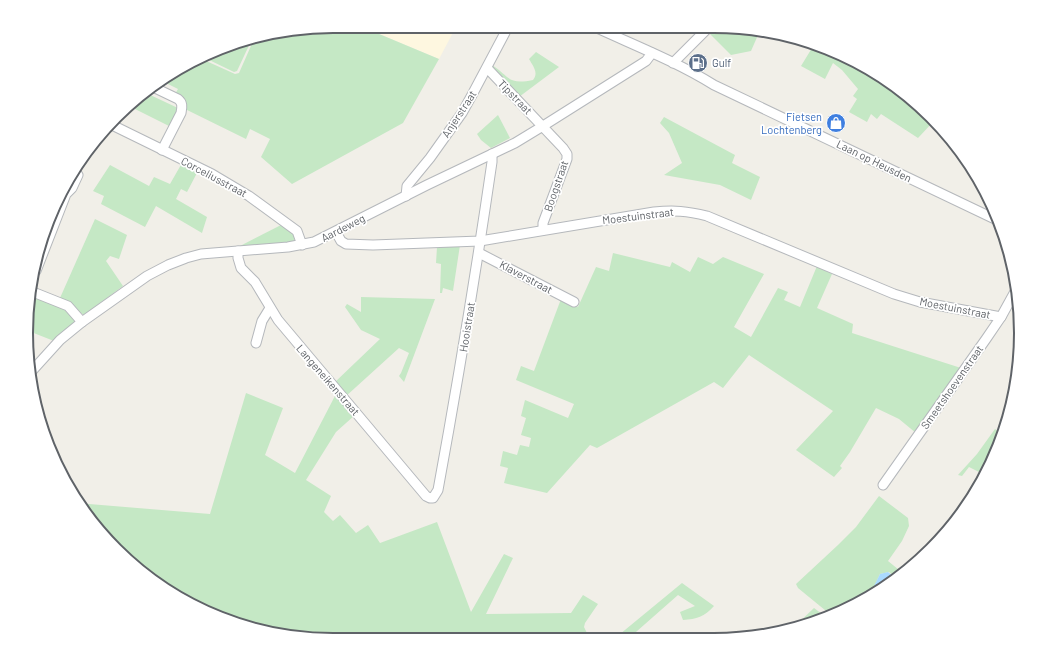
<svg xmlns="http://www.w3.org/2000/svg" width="1047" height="666" font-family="Barlow,sans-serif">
  <rect width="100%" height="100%" fill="#f1efe8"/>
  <path fill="#fef7e0" d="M360,26L456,27L439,59Z"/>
  <g fill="#c5e8c5">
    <path d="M333,26H360L439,59L403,123L292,184L261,157L270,139L250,129L246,139L185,109L175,94L178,89L160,80L162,78L235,42L252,39L237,71L234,72L205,58L204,60L235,74L239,73L254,39Z"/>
    <path d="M712,28L752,29L758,35L751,51L731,55L708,32Z"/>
    <path d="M793,39L831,49L901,90L941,127L933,122L918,138L881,114L877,119L871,114L867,122L849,112L857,99L853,96L858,89L842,70L833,63L825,79L801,66L812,48Z"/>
    <path d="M536,52L559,67L519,97L490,69L492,65C510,77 508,85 533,80C539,73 533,66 529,59Z"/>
    <path d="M146,93L180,109L171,127L131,107Z"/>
    <path d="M498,115L510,138L491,148L481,140L477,134Z"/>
    <path d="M664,117L735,155L732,163L760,177L751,200L720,185L664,175L682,163L669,133L660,123Z"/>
    <path d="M182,163L198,171L187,192L181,189L176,199L207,217L202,233L156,206L145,227L101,204L104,196L93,191L110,165L149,186L154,177L170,184Z"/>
    <path d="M95,219L127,235L119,259L110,256L106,261L123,286L84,315L60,298Z"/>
    <path d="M283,224L292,231L295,237L294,241L290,242L240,246Z"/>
    <path d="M460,245L453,291L443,288L442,293H440L441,264L436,263L437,247Z"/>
    <path d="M613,253L670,267L672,262L690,272L698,257L713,264L723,257L764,274L734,327L751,337L778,288L788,292L784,300L800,307L817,266L832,274L817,308L853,324L852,333L961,368L916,433L899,419L876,408L850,452L840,466L842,468L834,477L796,450L833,411L749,355L723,388L714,382L597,448L590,445L547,493L504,483L508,468L500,466L503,451L517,455L520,445L529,447L531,438L521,435L526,418L521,416L525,400L568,418L574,404L516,380L521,366L534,371L561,299L578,307L596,267L609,271Z"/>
    <path d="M32,296C45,301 71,306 75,322L54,341L26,330Z"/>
    <path d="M361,297L435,299L404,382L399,376L401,373L409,353L399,348L345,397L333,384L380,339L361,330L345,307L347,304L361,312Z"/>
    <path d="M246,393L283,408L265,455L295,473L336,394L355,415L336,432L306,480L331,496L324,512L333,521L340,515L356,533L368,525L380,543L437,522L471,612L504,554L513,558L486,614L571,613L583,595L598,604L585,623L584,627L590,639L293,637L216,617L146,576L77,503L210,514Z"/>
    <path d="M1007,422L989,469L985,475L969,467L962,476L958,475L977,454L995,429L1001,433Z"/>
    <path d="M879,496L908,518L909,526L902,541L888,561L904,574L897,579L889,572L880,574C877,580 874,588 870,594C862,605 844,611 831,615L798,588L796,584L838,545L856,527Z"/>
    <path d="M682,583L714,606C704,617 697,619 683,620L680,612L695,606L678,595L628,639H614Z"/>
    <path d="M814,608L826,617L791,630Z"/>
  </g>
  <path fill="#aadaff" d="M888,572L897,579L867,598L870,594L880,574Z"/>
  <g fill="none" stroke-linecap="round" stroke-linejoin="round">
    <g stroke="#b5b8bc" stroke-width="11">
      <g id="minor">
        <path d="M597,28C636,46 677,62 714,85L999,221"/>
        <path d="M673,63L708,28"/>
        <path d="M487,68L563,148L567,154V159L543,223V230"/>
        <path d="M153,87L178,99C183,103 182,107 181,113L162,150"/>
        <path d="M112,125L212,174L249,196L297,231L302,245"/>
        <path d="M406,196L407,186L430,158L462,113L472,95L508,27"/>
        <path d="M336,232L341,241L346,244L373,245L480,241L654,212C674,210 687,211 707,216L894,294L920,302L1001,317"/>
        <path d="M238,251V258L241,268L255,282L278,320L426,496L430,498H433L438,490C458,381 476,272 492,162V154"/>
        <path d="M479,253L574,302"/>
        <path d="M36,271L66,194L72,188L78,175"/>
        <path d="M33,292L68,306L82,322"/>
        <path d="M256,343L262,321L270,308"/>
        <path d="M31,372L60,340L82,322L147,276L168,265L186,258L201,254L288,247L314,242L427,185L515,143L543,126L646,61L652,53"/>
        <path d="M883,485L986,339L1001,317L1017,288"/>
      </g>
    </g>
    <use href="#minor" stroke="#fff" stroke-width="9"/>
  </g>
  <defs>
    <g id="fuel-disc" transform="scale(1)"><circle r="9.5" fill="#5c6f8a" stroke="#fff"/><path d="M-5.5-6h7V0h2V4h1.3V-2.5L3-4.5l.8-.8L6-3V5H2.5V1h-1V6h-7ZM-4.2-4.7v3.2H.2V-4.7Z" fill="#fff"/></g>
    <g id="shop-disc" transform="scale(1)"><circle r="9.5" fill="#3f7fe0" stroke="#fff"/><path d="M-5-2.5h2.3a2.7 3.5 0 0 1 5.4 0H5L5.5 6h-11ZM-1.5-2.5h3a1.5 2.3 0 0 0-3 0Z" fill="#fff"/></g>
  </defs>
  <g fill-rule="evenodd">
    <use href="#fuel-disc" x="698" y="63"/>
    <use href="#shop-disc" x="836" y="123"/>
  </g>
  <g text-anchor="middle" stroke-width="3.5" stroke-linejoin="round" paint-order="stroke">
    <g font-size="11" fill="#4e5e75" stroke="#fff" text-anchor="start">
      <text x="712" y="67">Gulf</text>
    </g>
    <g font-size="11" fill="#5f6368" stroke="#fff">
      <text transform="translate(515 97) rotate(46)" y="4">Tipstraat</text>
      <text transform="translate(459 114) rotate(-57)" y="4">Anjerstraat</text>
      <text transform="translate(874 161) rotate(26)" y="4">Laan op Heusden</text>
      <text transform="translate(214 177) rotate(28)" y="4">Corceliusstraat</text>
      <text transform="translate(556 186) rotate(-71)" y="4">Boogstraat</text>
      <text transform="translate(638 216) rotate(-7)" y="4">Moestuinstraat</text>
      <text transform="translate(343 228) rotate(-27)" y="4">Aardeweg</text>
      <text transform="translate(526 277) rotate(28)" y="4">Klaverstraat</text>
      <text transform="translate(955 308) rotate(11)" y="4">Moestuinstraat</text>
      <text transform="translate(467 327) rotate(-81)" y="4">Hooistraat</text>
      <text transform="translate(328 380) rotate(49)" y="4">Langeneikenstraat</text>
      <text transform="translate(952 387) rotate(-55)" y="4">Smeetshoevenstraat</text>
    </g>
    <g font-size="11" fill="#366cbe" stroke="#fff" text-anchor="end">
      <text x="822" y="121">Fietsen<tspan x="822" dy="13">Lochtenberg</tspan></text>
    </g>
  </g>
  <path d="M0 0H1047V666H0ZM333 33H714A300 300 0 0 1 1014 333V333A300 300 0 0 1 714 633H333A300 300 0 0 1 33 333V333A300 300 0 0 1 333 33Z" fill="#fff" fill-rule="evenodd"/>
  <path fill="none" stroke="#5f6368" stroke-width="2" d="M333 33H714A300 300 0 0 1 1014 333V333A300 300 0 0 1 714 633H333A300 300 0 0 1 33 333V333A300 300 0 0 1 333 33Z"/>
</svg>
